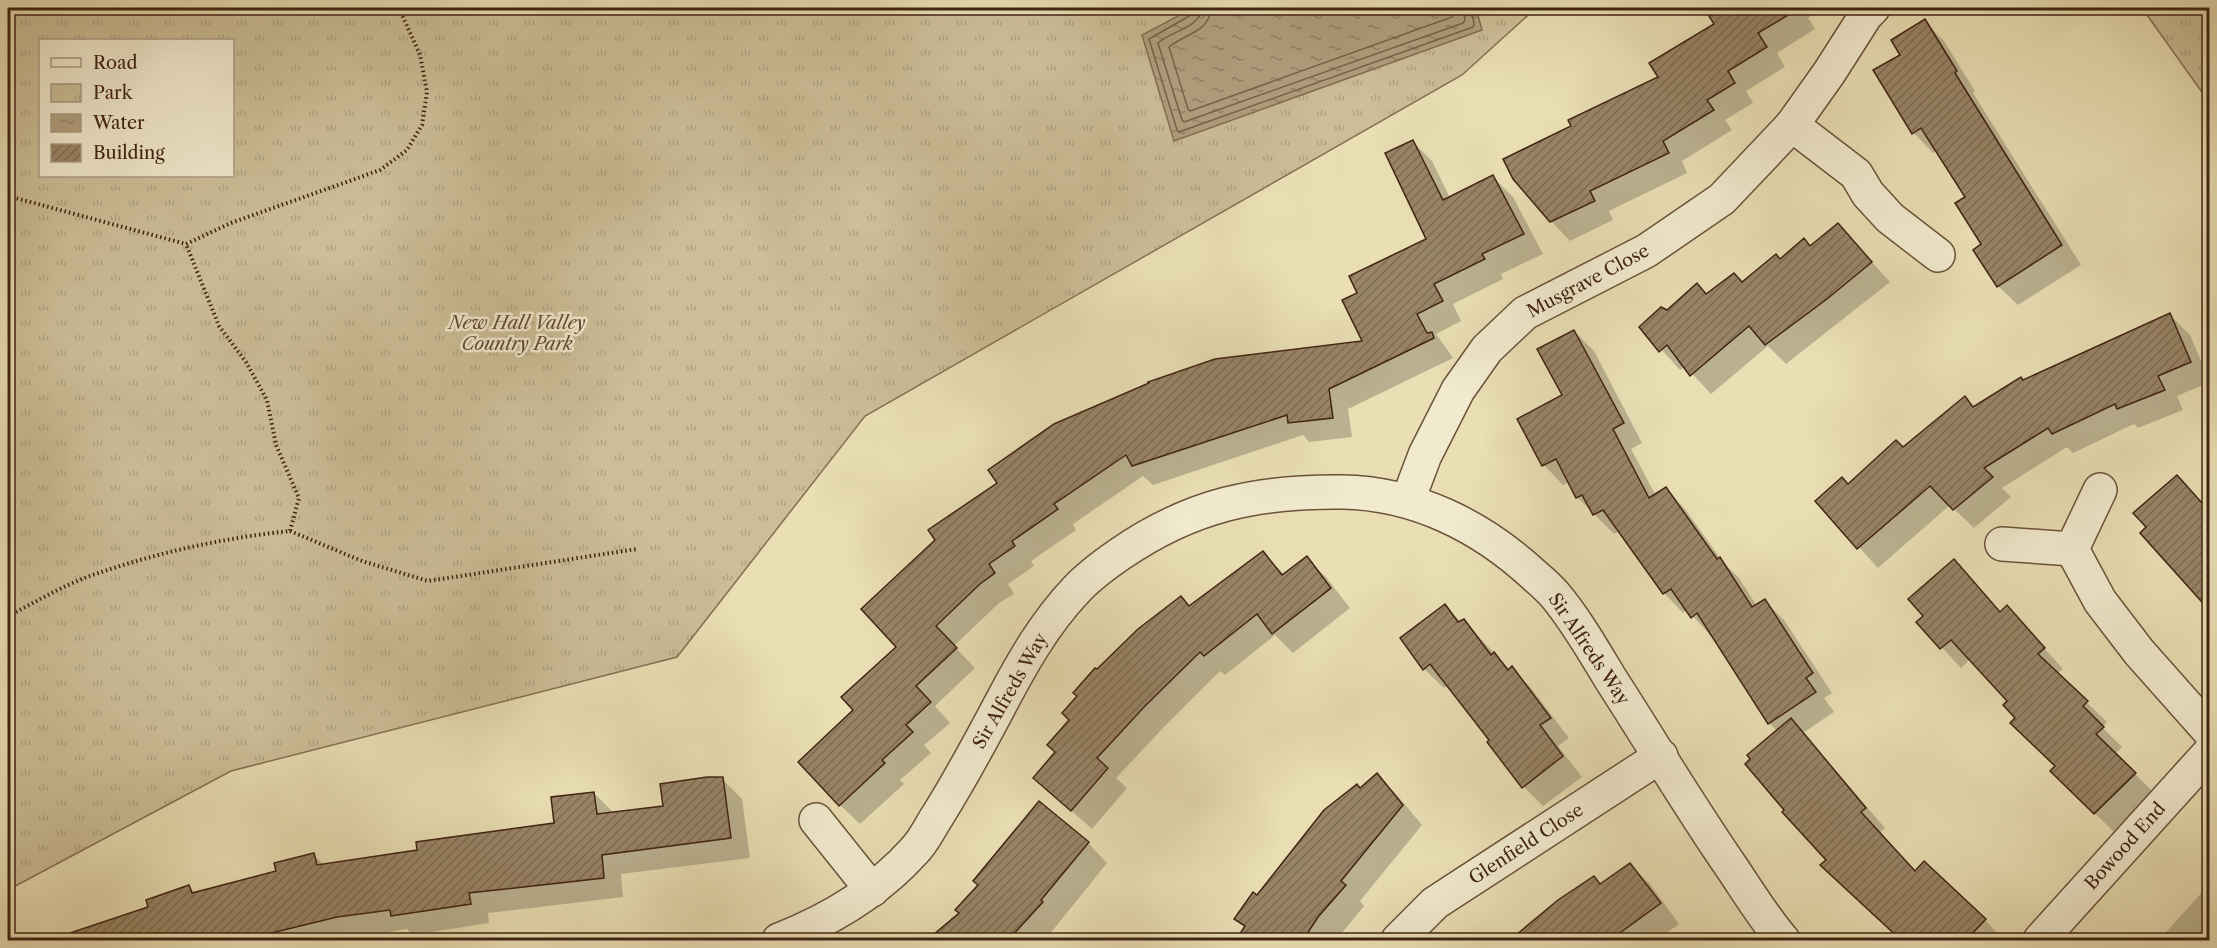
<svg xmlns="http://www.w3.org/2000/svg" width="2217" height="948" font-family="'Libre Caslon Text',serif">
  <defs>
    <pattern id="park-tufts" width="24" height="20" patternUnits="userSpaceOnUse" patternTransform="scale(1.5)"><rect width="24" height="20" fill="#ccbe98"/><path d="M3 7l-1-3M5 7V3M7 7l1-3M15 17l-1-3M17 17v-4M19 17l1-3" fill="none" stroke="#b0a382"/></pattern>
    <pattern id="water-ripples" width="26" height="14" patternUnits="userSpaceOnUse" patternTransform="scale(1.5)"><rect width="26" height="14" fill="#b09e7d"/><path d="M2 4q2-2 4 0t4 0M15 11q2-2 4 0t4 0" fill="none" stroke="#918065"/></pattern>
    <pattern id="building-hatch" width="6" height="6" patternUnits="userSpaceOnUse" patternTransform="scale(1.5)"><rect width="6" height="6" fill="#988466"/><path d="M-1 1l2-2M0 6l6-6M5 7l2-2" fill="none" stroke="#7e6c53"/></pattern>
  </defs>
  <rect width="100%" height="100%" fill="#e9deb4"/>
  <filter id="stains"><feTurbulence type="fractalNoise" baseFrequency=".00333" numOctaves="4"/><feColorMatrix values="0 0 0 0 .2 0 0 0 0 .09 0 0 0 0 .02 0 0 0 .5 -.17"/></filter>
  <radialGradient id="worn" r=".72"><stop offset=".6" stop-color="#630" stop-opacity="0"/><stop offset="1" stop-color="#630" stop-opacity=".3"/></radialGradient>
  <g fill="url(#park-tufts)" stroke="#867055" stroke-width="1.5" fill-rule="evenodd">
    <path d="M8,8H1536L1462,75L865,416L677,657L231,771L8,890ZM40,40H232V176H40Z"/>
    <path d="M2142,8H2209V102Z"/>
  </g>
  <path fill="url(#water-ripples)" stroke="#846d52" stroke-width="1.5" d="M1193,8H1476L1482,30L1174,141L1142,35Z"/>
  <g fill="#0003">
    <path d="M1705,8H1823L1808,18L1815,29L1777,53L1785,67L1746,91L1753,103L1725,120L1732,130L1682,161L1687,173L1609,211L1613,220L1570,241L1551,221L1573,127L1660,78L1716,24Z"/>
    <path d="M1924,21L1944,41L1975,91L1973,93L2081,265L2018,305L1998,286L1967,197L1937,150L1933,153L1914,133L1875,71L1902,55Z"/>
    <path d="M1413,142L1432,161L1450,198L1493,177L1513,197L1543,254L1501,274L1503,279L1453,304L1461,321L1436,334L1453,358L1348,409L1352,437L1309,442L1303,435L1153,485L1143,476L1073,524L1076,530L1031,561L1034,566L1008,584L1014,594L999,603L954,646L975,668L935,706L950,723L924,745L931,753L900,780L904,784L860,824L840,805L855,710L899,647L937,540L1365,342L1359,293L1428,240Z"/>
    <path d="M1838,225L1890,282L1786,364L1768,346L1711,394L1685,366L1680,370L1641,327L1667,312L1697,285L1707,295L1742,283L1781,260L1811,248Z"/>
    <path d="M2170,315L2190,335L2210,382L2177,396L2183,410L2138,428L2134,424L2073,453L2067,447L2002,488L2011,497L1974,528L1950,505L1878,568L1817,501L1848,485L1903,449L1965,398L1974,408L2023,381Z"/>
    <path d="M1574,331L1594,351L1642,443L1631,449L1656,496L1666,489L1685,509L1723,562L1739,578L1757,606L1765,601L1784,620L1832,693L1824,698L1834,712L1803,733L1885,828L1879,833L1916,872L1924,864L1985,920L2004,940H1902L1822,866L1828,860L1778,732L1769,723L1713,635L1711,636L1687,610L1683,613L1664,593L1619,531L1614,534L1577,497L1569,482L1563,485L1544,465L1519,419L1564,396Z"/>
    <path d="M1263,553L1285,575L1306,558L1326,577L1350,608L1293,653L1275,635L1225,675L1220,671L1165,726L1116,778L1127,788L1092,829L1035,778L1057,752L1070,720L1097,672L1181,598L1190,607Z"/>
    <path d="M1954,561L2001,613L2007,607L2063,669L2057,674L2107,722L2102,727L2122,747L2115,754L2154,793L2115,833L2052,771L2056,766L2017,718L2009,701L1970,659L1961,668L1918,622L1925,616Z"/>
    <path d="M1445,606L1461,622L1464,621L1510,670L1512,668L1531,688L1569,738L1558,746L1582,777L1543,806L1524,787L1491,740L1448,685L1444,688L1424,669Z"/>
    <path d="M1377,775L1397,795L1422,825L1360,901L1364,906L1336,940H1238L1246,928L1236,919L1360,789Z"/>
    <path d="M722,779L742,799L750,858L621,874L623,897L488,913L489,923L412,935L407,929L341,940H68L150,908L189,887L196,894L278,872L314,855L324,865L419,851L555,824L594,793L614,813L665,807Z"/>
    <path d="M1088,843L1107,863L1045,940H930L961,914Z"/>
    <path d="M1630,865L1650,884L1679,924L1656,940H1512L1560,901L1601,886Z"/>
    <path d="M2210,887V940H2159L2205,889L2206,890Z"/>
  </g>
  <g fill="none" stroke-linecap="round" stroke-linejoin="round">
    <g stroke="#786048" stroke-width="1.5">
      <path d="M1194,8L1191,15L1149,39L1177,130L1179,132L1473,27L1474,24L1471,8"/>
      <path d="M1202,8C1200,28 1171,31 1158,43L1182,120L1184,122L1463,23L1465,20L1463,8"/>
      <path d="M1211,8C1210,32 1184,34 1169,47L1188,109L1190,111L1452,17L1454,15V8"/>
    </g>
  </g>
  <g fill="url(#building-hatch)" stroke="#412312" stroke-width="1.5">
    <path d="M1704,8H1800L1758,33L1767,47L1728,71L1735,83L1707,100L1714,110L1663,141L1669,153L1590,191L1595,201L1550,222L1513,179L1503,159L1571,126L1568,120L1658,77L1649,63L1714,24Z"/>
    <path d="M1925,19L1957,71L1955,73L2062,245L1997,287L1973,250L1981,244L1955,203L1965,197L1921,128L1912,134L1873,70L1900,55L1891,40Z"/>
    <path d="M1413,140L1443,200L1493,175L1524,234L1482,254L1485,259L1434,284L1443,301L1417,314L1427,333L1432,332L1434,338L1329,389L1333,418L1288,423L1287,415L1132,466L1126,455L1054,504L1058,509L1012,541L1015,546L989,564L995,573L980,584L936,626L957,648L916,686L931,702L906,725L913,732L882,760L885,763L839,806L798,762L853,710L841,697L896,647L861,609L935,540L928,530L997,483L988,470L1054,424L1149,383L1148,382L1215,359L1362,341L1342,300L1357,293L1349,276L1426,239L1385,153Z"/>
    <path d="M1838,223L1872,262L1827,299L1765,345L1749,326L1690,376L1667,345L1659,352L1639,327L1661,307L1667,310L1697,283L1706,294L1734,273L1742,282L1776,254L1780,259L1804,238L1810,246Z"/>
    <path d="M2170,313L2191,362L2158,376L2165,390L2117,409L2115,404L2052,434L2048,428L1984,468L1993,477L1953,510L1930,486L1857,549L1815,501L1842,477L1848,484L1896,440L1903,447L1965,396L1973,407L2021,377L2023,380Z"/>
    <path d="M1574,330L1624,423L1613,429L1649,498L1666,487L1717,559L1720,557L1752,607L1765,599L1813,673L1806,678L1816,692L1768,724L1697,613L1691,618L1671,589L1663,594L1603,510L1593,515L1582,495L1576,498L1556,459L1542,466L1517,419L1562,395L1537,349Z"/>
    <path d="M2177,475L2210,512V611L2140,533L2146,527L2133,513Z"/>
    <path d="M1263,551L1282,575L1307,556L1331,588L1272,634L1257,614L1204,656L1200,652L1145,706L1097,758L1108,768L1071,811L1033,778L1055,752L1047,745L1069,720L1062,713L1077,696L1073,693L1095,668L1097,669L1138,629L1181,596L1189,606Z"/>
    <path d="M1954,559L2000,612L2007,605L2045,648L2038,654L2088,701L2083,706L2104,727L2096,734L2136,773L2094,814L2050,771L2055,766L2010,723L2015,718L2003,705L2007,701L1951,640L1940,649L1916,622L1923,616L1908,599Z"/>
    <path d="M1445,604L1458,622L1464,619L1491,655L1494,652L1508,670L1512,666L1551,718L1540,725L1563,756L1522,788L1487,742L1489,740L1430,664L1423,670L1400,638Z"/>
    <path d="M1791,718L1866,808L1861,812L1915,871L1924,861L1986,919L1966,940H1901L1820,865L1826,860L1782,812L1784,810L1745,764L1750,759L1747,755Z"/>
    <path d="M1377,773L1403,805L1341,881L1346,885L1318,917L1303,940H1236L1245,926L1234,919L1253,892L1257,895L1324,810L1357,784L1360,788Z"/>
    <path d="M707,777H723L731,838L602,855L604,878L469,893L471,904L391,916L390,910L337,917L259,936L260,940H68L67,934L148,907L146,900L189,885L192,893L276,871L274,863L314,853L317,865L417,850L416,842L554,823L551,797L594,792L597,814L663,806L660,784Z"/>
    <path d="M1039,801L1089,842L1041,900L1043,902L1008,940H927L959,913L955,910L978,885L973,881Z"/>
    <path d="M1630,863L1661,903L1610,940H1510L1558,900L1594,876L1600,884Z"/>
  </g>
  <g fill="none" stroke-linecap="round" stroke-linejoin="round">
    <g stroke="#6b523a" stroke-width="36">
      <g id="minor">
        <path d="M1792,125L1856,174L1868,194L1890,218L1938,255"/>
        <path d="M2100,490L2072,549L2100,601L2139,652L2210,732"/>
        <path d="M1408,500L1425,455L1458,390L1487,349L1525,313L1646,251L1722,199L1792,125L1829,73L1866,15L1873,8"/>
        <path d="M2002,544L2072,549"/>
        <path d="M816,820L872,890"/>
        <path d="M779,940C830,920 877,892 914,851C924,841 930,827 938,815C961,778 981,741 1001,703C1022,663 1044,624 1076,590C1089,576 1104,565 1120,554C1191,505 1257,491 1342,492C1415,493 1481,526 1534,575C1541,581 1549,588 1555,595C1576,620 1593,650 1610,678C1650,740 1688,804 1730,865C1747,890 1763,917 1783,940"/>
        <path d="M1398,940L1435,903L1661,756"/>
        <path d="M2040,940L2210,752"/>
      </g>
    </g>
    <g stroke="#412312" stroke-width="4" stroke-dasharray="1.5 3" stroke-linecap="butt">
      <path d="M8,18L24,8"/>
      <path d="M8,196L186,244L231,223L380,170L407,150L422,125L427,92L420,55L399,8"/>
      <path d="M290,531L362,561L428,581L637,549"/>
      <path d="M8,616C34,603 62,586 90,576C155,553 222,538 290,531L299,498L276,445L267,400L246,362L219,326L186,244"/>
    </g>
    <use href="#minor" stroke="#f1eace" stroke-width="33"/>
  </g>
  <g text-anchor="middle" stroke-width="5" stroke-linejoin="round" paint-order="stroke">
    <g font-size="18" fill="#412312" stroke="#f1eace">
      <text transform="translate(1588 281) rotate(-28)" y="6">Musgrave Close</text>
      <text transform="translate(1589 649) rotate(56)" y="6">Sir Alfreds Way</text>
      <text transform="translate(1010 691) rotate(-60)" y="6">Sir Alfreds Way</text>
      <text transform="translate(1526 844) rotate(-33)" y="6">Glenfield Close</text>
      <text transform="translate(2125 846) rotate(-48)" y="6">Bowood End</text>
    </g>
    <g font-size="18" font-style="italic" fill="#644a34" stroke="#f1eace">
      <text x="517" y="329">New Hall Valley<tspan x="517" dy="21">Country Park</tspan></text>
    </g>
  </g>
  <rect width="2217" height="948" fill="none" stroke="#e9deb4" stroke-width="30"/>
  <rect x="9" y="9" width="2199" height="930" fill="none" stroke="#412312" stroke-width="3"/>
  <rect x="15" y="15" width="2187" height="918" fill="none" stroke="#412312" stroke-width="1.5"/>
  <rect x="39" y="39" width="195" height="138" fill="#f1eace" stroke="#ab9a83" stroke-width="1.5"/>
  <rect x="51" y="58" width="30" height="9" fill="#f1eace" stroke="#ab9a83" stroke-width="1.5"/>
  <text x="93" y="69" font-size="18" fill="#412312">Road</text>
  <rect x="51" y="84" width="30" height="18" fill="url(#park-tufts)" stroke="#ab9a83" stroke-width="1.5"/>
  <text x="93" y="99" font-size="18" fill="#412312">Park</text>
  <rect x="51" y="114" width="30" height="18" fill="url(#water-ripples)" stroke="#ab9a83" stroke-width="1.5"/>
  <text x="93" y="129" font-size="18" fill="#412312">Water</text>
  <rect x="51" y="144" width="30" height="18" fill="url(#building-hatch)" stroke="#ab9a83" stroke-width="1.5"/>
  <text x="93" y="159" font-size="18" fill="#412312">Building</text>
  <rect width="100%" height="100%" filter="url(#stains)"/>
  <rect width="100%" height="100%" fill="url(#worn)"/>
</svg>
